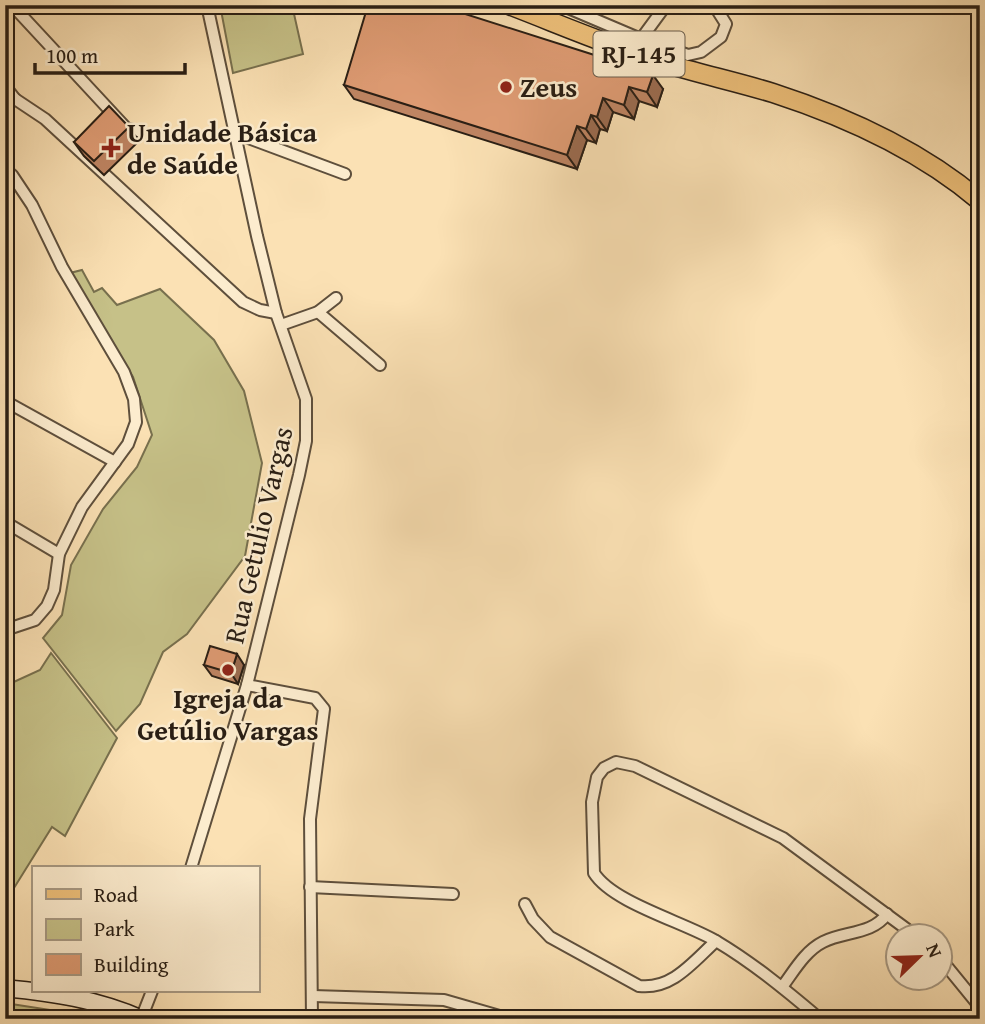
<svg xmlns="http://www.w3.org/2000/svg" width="985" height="1024" font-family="'Gentium Book Plus',serif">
  <rect width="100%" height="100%" fill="#fbe1b4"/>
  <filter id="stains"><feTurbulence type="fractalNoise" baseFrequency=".00286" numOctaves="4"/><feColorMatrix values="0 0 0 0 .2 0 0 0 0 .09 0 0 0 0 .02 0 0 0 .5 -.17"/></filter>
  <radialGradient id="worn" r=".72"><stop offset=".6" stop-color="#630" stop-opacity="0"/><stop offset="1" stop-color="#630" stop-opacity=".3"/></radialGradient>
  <g fill="#c6c188" stroke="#78704e" stroke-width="2">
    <path d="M220,5H292L303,54L233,73Z"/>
    <path d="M82,270L94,292L102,288L117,305L160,289L214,340L244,391L262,463L245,556L187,634L163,652L140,704L116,731L43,638L62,615L71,565L103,509L137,467L152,435L133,377L70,273Z"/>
    <path d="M51,653L117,738L65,836L52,827L14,888L5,879V686L40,670Z"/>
    <path d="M5,1003L108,1019H109H5Z"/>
  </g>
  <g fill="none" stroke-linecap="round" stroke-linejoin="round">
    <g stroke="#5e4f3c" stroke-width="14">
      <g id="street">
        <path d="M12,5L127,129L138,131"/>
        <path d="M561,5L641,39L688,55L701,52L721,37L726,24L714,5"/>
        <path d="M641,39L666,5"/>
        <path d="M5,86L15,99"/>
        <path d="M5,99H15L45,119L243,302L260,310L276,313"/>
        <path d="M235,133L345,174"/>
        <path d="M5,169L12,175L32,205L62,267L124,372L134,399L136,422L128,444L82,507L59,554L54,590L47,606L35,620L5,630"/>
        <path d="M318,312L380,365"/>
        <path d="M281,325L318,312L336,298"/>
        <path d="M5,401L115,462"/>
        <path d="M5,522L59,554"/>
        <path d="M247,685L315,698L324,709L310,819L312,1019"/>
        <path d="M191,868L247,685L299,475L306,441V399L276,313L257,236L207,5"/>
        <path d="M310,887L453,894"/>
        <path d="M525,904L533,919L550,937L639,986C672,990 693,962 716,941"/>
        <path d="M940,958L980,1007"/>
        <path d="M782,987C794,971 805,951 823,942C844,931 872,935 887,914"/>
        <path d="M313,996L444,1000L510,1019"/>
        <path d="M141,1019L152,991"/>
        <path d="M820,1019C787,991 753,963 716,941C684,922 613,903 594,873L592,802L597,777L604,768L616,762L635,766L783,838L916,936"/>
      </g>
    </g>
    <g stroke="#291e14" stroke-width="19">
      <path id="secondary" d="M5,988C53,993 97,999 142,1019"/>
    </g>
    <g stroke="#291e14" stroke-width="21">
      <path id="primary" d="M509,5C561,25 612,47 664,63C700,74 737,82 773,93C847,117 920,150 980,201"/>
    </g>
    <use href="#street" stroke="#fcecce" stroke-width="10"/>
    <use href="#secondary" stroke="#fcecce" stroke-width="16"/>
    <use href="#primary" stroke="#eec07a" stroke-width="18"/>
  </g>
  <g fill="#bf8563" stroke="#291e14" stroke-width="2">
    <path d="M616,68L663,89L657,107L639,101L634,119L613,112L607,131L600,129L596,143L587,140L577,169L354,99L344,85Z"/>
    <path d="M129,127L139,141L104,175L84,156L74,142Z"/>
    <path d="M204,665H244L238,684L212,676Z"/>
  </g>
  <g fill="#9b6c50" stroke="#291e14" stroke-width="2">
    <path d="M610,60L620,74L608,67Z"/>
    <path d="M653,75L663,89L657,107L647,92Z"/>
    <path d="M629,87L639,101L634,119L624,105Z"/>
    <path d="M603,98L613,112L607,131L597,117Z"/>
    <path d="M591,115L600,129L596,143L586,129Z"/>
    <path d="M577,126L587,140L577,169L567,155Z"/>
    <path d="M237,654L244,665L238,684L231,673Z"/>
  </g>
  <g fill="#de9b73" stroke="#291e14" stroke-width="2">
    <path d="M368,5H437L610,60L608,67L616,70L618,64L653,75L647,92L629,87L624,105L603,98L597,117L591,115L586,129L577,126L567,155L344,85Z"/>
    <path d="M109,106L129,127L94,161L74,142Z"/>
    <path d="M210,646L237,654L231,673L204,665Z"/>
  </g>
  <g fill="#8f2418" stroke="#fcecce" stroke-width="2.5">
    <circle cx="506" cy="87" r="7"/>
    <path d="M107.5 137.5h7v7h7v7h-7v7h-7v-7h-7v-7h7z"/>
    <circle cx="228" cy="670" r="7"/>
  </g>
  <g text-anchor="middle" stroke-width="5" stroke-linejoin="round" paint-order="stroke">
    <rect fill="#fcecce" stroke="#685c4c" stroke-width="2" x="593.5" y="31.5" width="91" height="45" rx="5"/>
    <g font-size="26" font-weight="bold" fill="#291e14">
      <text x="639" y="63">RJ-145</text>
    </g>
    <g font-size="28" font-weight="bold" fill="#291e14" stroke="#fcecce" text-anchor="start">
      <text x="520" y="97">Zeus</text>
      <text x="127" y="142">Unidade Básica<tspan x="127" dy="32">de Saúde</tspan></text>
      <text x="228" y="708" text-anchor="middle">Igreja da<tspan x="228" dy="32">Getúlio Vargas</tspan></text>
    </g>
    <g font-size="28" fill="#291e14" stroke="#fcecce">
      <text transform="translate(258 535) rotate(-77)" y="10">Rua Getulio Vargas</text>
    </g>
  </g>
  <rect width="985" height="1024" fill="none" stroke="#fbe1b4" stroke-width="28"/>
  <rect x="7" y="7" width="971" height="1010" fill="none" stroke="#291e14" stroke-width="3.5"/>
  <rect x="14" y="14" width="957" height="996" fill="none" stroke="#291e14" stroke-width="2"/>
  <rect x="32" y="866" width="228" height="126" fill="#fcecce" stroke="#a89a84" stroke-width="2"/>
  <rect x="46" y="889" width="35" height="10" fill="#eec07a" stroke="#a89a84" stroke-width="2"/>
  <text x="94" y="902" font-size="21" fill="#291e14">Road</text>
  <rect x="46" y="919" width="35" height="21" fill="#c6c188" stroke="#a89a84" stroke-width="2"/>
  <text x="94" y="936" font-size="21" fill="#291e14">Park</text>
  <rect x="46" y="954" width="35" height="21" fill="#de9b73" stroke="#a89a84" stroke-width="2"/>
  <text x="94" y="972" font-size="21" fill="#291e14">Building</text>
  <g transform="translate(919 957) rotate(67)"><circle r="33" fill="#fcecce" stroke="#a89a84" stroke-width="2"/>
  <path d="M0-5L12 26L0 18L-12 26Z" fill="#8f2418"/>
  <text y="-10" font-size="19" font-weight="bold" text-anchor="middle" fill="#291e14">N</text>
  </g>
  <path d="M35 63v10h150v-10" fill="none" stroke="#291e14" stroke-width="3.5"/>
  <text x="46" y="63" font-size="21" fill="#291e14" stroke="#fcecce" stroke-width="5" paint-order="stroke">100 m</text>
  <rect width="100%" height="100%" filter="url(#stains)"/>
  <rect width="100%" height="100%" fill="url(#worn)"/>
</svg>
